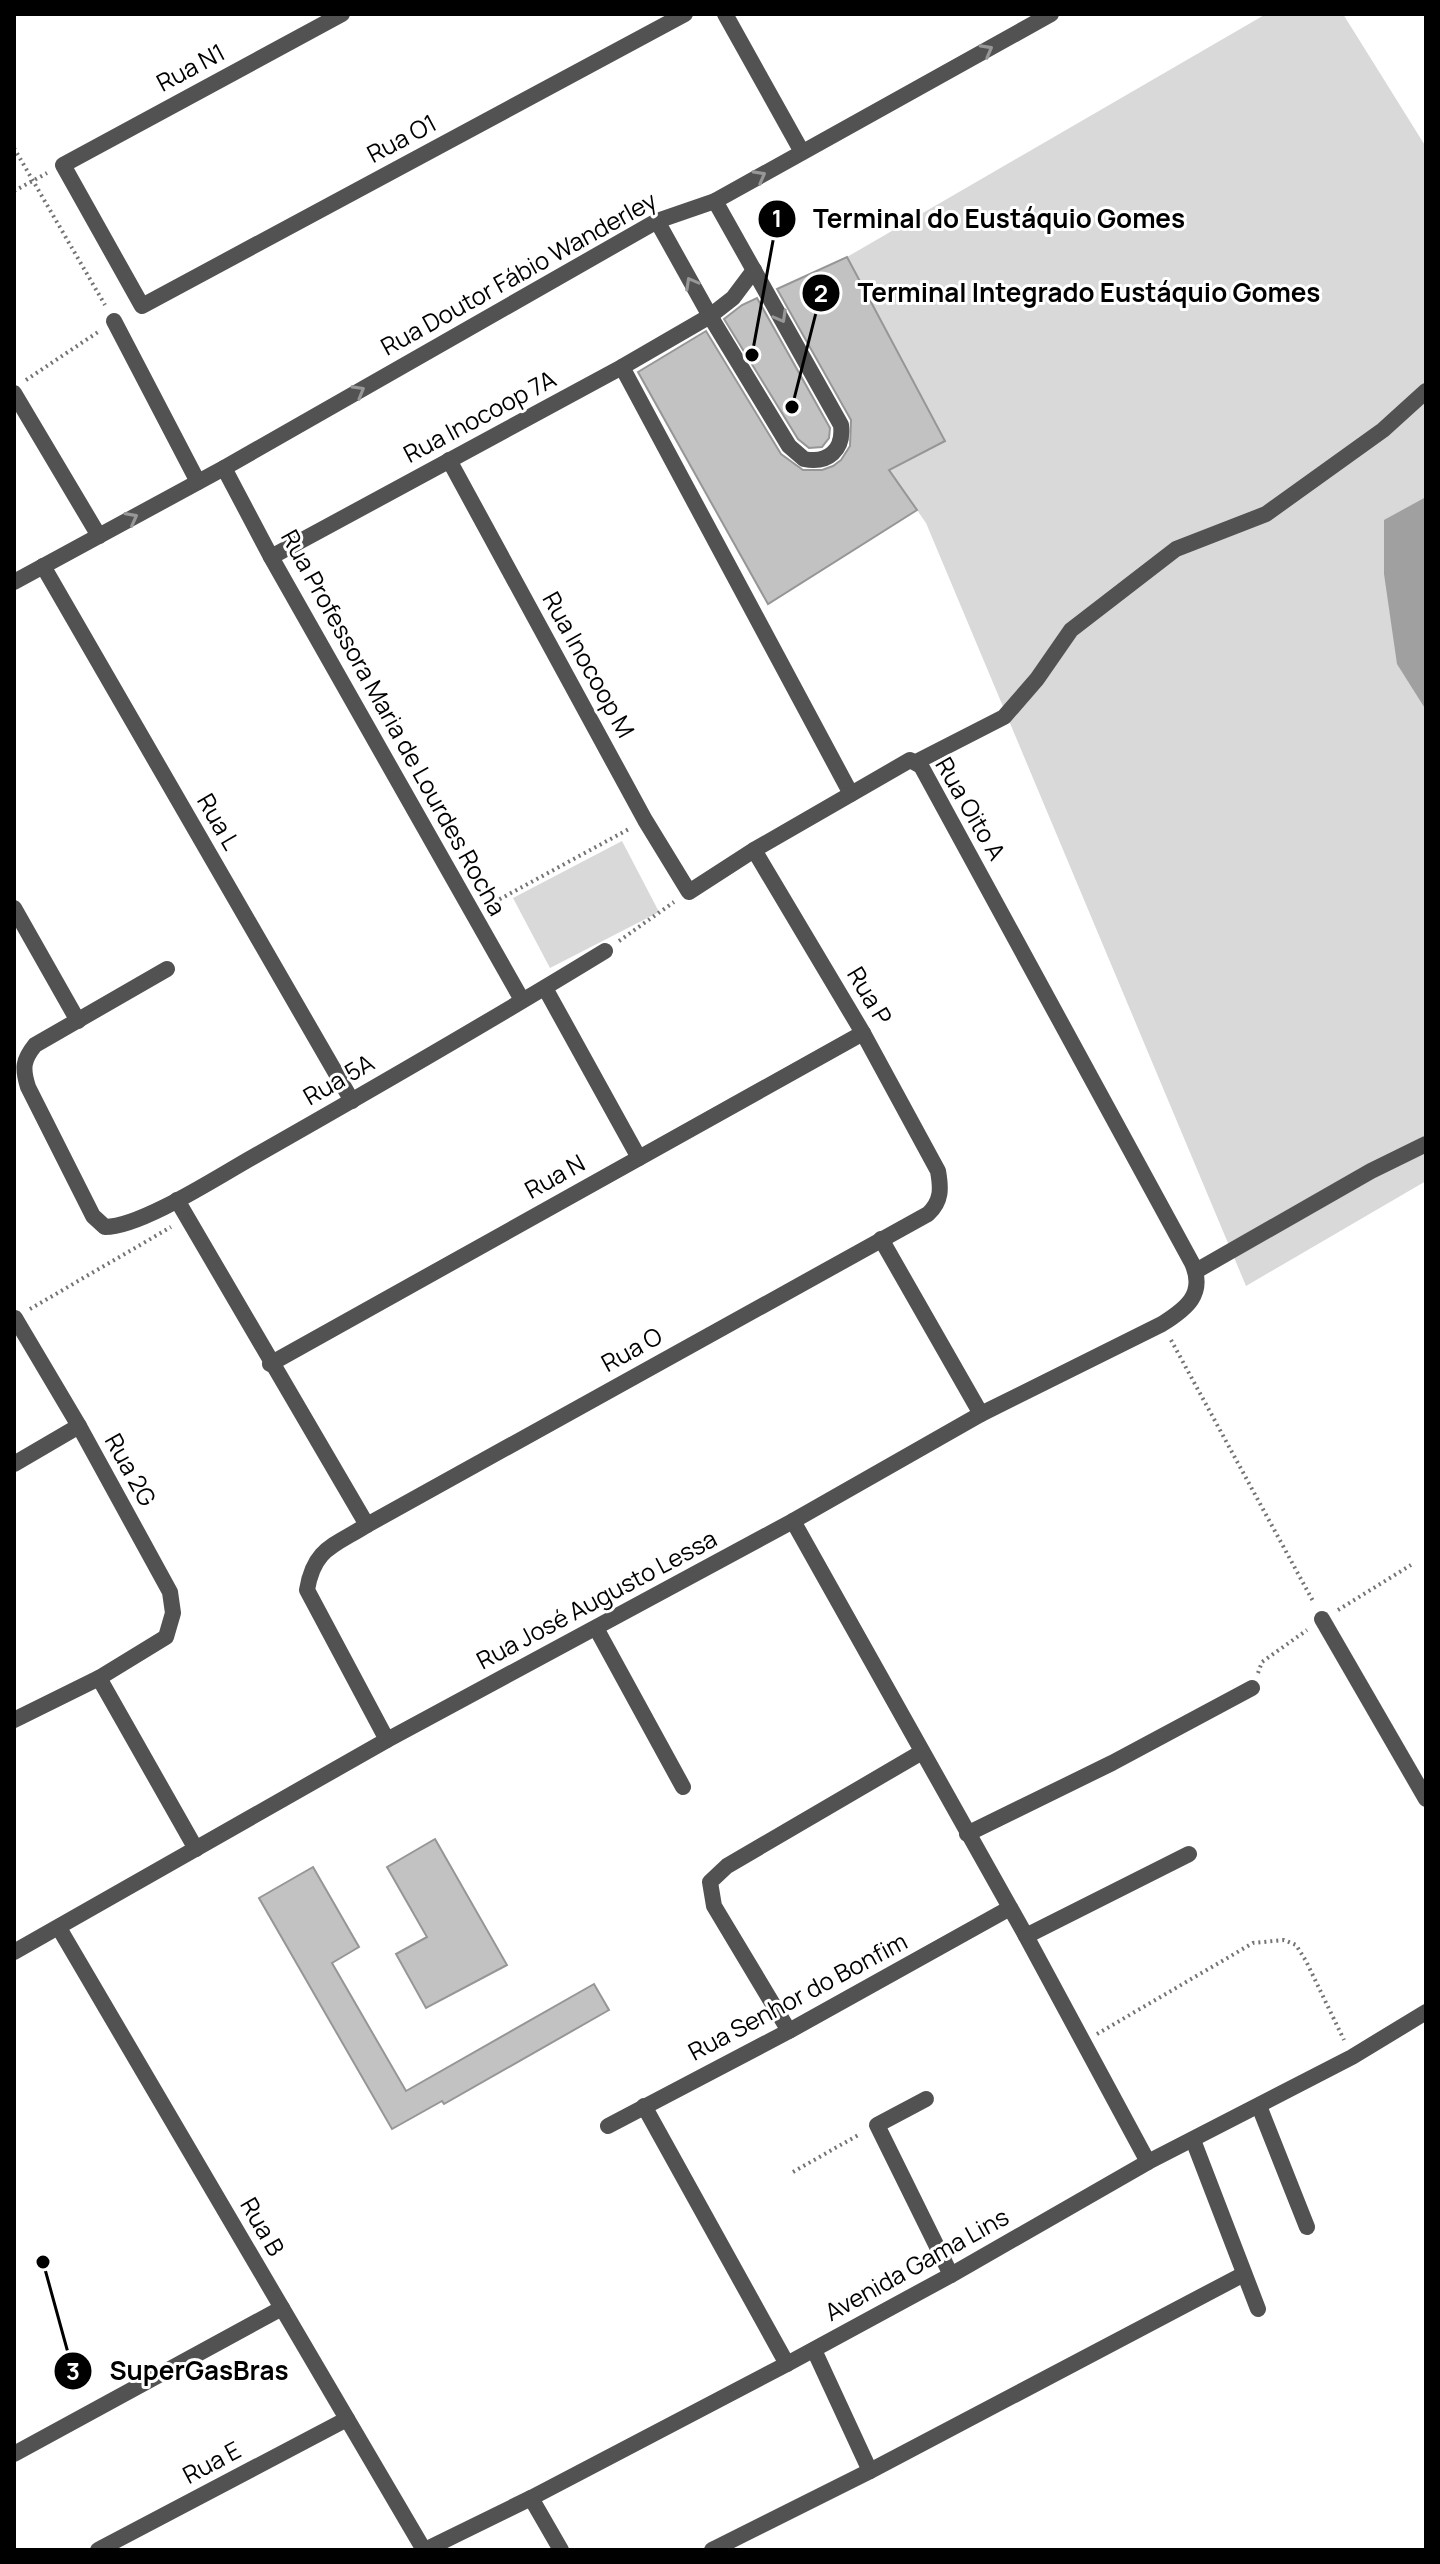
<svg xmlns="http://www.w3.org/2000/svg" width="1440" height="2564" font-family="Manrope,sans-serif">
  <rect width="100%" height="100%" fill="#fff"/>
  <g fill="#d9d9d9">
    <path d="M1266,14H1343L1426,147V1181L1246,1286L926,523L889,470L944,441L847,257Z"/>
    <path d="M622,841L659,912L550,968L513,898Z"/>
  </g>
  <path fill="#a0a0a0" d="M1426,497V710L1397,664L1384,574V520Z"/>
  <g fill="#c2c2c2" stroke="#969696" stroke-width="2">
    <path d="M847,257L945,441L889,470L917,510L768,604L638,372L706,331L781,454L803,470H822L833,466L841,460L850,446L851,420L777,289Z"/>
    <path d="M757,298L830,428L829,438L822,447L809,448L798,439L724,319L742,305Z"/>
    <path d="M435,1839L507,1965L426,2008L396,1954L427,1937L387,1867Z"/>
    <path d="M313,1867L359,1947L332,1963L406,2091L594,1984L609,2010L444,2104L442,2101L392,2129L259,1898Z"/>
  </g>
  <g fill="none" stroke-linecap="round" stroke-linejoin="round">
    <g stroke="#747474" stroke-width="4" stroke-dasharray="2 4" stroke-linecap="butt">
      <path d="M14,148L105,305"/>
      <path d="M14,191L47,173"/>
      <path d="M26,380L98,332"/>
      <path d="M489,905L629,829"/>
      <path d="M619,941L674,902"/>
      <path d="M30,1309L171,1227"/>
      <path d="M1171,1340L1314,1603"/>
      <path d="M1338,1610L1411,1565"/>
      <path d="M1258,1673L1262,1662L1307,1630"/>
      <path d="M1097,2034L1253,1943L1284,1940L1296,1945L1306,1961L1344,2040"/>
      <path d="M793,2172L860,2134"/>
    </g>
    <g stroke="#525252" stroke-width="16">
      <path d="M342,14L63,165L142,306L685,14"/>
      <path d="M725,14L802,152"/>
      <path d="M657,221L710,316L789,446L804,459C828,464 844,450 841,425L715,201"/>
      <path d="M114,321L198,482"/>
      <path d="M622,367L851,794"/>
      <path d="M14,393L99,536"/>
      <path d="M224,468L271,557L522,1000"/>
      <path d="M271,557L622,367L710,316L733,298L754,270"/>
      <path d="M43,566L352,1101"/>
      <path d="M916,762L1004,717L1037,679L1071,630L1176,549L1266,514L1383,430L1426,391"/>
      <path d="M14,908L78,1021"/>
      <path d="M167,969L35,1045C23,1060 22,1068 28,1087L93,1216L105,1227C141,1227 219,1176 253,1157C371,1090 489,1022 605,951"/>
      <path d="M545,988L639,1158"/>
      <path d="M177,1200L367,1525"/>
      <path d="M881,1239L981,1414"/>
      <path d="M1196,1271L1371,1171L1426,1144"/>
      <path d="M270,1364L863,1033"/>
      <path d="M14,1464L79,1426"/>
      <path d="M793,1521L1026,1936L1148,2162"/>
      <path d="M1322,1619L1426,1799"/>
      <path d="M596,1628L683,1787"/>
      <path d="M99,1678L196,1849"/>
      <path d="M14,1720L99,1678L166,1637L173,1613L170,1592L79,1426L15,1318"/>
      <path d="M387,1740L307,1590C314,1548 334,1546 367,1525L928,1214C942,1201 941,1188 938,1171L863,1033L754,850"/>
      <path d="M967,1834L1112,1763L1252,1688"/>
      <path d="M59,1928L424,2550"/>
      <path d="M1026,1936L1189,1854"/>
      <path d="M14,1952L387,1740L793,1521L981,1414L1162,1324C1186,1309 1206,1294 1192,1263L921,766L910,760L754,850L689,892L645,820L449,460"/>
      <path d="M789,2031L714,1906L710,1882L727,1866L922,1752"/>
      <path d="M926,2099L877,2125L951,2275"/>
      <path d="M644,2106L787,2364"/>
      <path d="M1259,2106L1307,2227"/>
      <path d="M608,2126L789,2031L1010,1908"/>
      <path d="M1193,2140L1258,2309"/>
      <path d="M814,2350L870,2471"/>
      <path d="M14,2454L282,2308"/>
      <path d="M531,2498L561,2550"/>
      <path d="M98,2550L347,2419"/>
      <path d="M425,2550L531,2498L787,2364L951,2275L1148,2162L1352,2057L1426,2012"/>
      <path d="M712,2550L870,2471L1244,2274"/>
    </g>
    <path stroke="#525252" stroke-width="16" d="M14,582L224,468L657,221L715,201L1051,14"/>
  </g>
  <defs><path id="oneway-chevron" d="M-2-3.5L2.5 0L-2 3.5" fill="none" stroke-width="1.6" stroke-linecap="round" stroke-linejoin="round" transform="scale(2)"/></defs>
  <g stroke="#979797">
    <use href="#oneway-chevron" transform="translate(987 50) rotate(-29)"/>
    <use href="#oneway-chevron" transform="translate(760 176) rotate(-29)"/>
    <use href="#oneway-chevron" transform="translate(691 283) rotate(-119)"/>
    <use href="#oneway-chevron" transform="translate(781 317) rotate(61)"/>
    <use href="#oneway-chevron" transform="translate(359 391) rotate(-30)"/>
    <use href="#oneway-chevron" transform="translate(132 518) rotate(-28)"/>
  </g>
  <g text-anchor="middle" stroke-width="6" stroke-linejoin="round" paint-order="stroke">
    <g font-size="24" fill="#000" stroke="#fff">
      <text transform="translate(191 68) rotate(-28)" y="8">Rua N1</text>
      <text transform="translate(402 139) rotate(-28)" y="8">Rua O1</text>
      <text transform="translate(519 274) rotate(-29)" y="8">Rua Doutor Fábio Wanderley</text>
      <text transform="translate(480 417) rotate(-28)" y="8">Rua Inocoop 7A</text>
      <text transform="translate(588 665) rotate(61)" y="8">Rua Inocoop M</text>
      <text transform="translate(393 723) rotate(61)" y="8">Rua Professora Maria de Lourdes Rocha</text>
      <text transform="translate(970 809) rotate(60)" y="8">Rua Oito A</text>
      <text transform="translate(218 822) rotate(60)" y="8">Rua L</text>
      <text transform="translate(869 996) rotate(59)" y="8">Rua P</text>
      <text transform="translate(339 1080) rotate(-30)" y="8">Rua 5A</text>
      <text transform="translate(555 1177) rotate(-29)" y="8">Rua N</text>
      <text transform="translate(632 1350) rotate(-29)" y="8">Rua O</text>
      <text transform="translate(130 1470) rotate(61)" y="8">Rua 2G</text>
      <text transform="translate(597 1600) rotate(-28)" y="8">Rua José Augusto Lessa</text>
      <text transform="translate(798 1997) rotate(-28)" y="8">Rua Senhor do Bonfim</text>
      <text transform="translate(262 2227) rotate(60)" y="8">Rua B</text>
      <text transform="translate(917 2265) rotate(-29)" y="8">Avenida Gama Lins</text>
      <text transform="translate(212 2463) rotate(-28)" y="8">Rua E</text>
    </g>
  </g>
  <path fill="none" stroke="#000" stroke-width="3" d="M752 355L777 219M792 407L821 293M43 2262L73 2371"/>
  <g fill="#000" stroke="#fff" stroke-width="3">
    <circle cx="752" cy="355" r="8"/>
    <circle cx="792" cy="407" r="8"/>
    <circle cx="43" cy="2262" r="8"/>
    <circle cx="777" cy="219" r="20"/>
    <circle cx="821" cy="293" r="20"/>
    <circle cx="73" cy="2371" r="20"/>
  </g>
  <g font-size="24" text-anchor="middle" font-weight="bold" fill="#fff">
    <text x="777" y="227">1</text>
    <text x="821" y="302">2</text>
    <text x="73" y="2380">3</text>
  </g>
  <g font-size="26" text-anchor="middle" font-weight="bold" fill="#000" stroke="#fff" stroke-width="6" stroke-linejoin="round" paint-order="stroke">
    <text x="999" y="228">Terminal do Eustáquio Gomes</text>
    <text x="1089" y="302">Terminal Integrado Eustáquio Gomes</text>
    <text x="199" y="2380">SuperGasBras</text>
  </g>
  <rect width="1440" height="2564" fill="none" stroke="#000000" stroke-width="32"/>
</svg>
